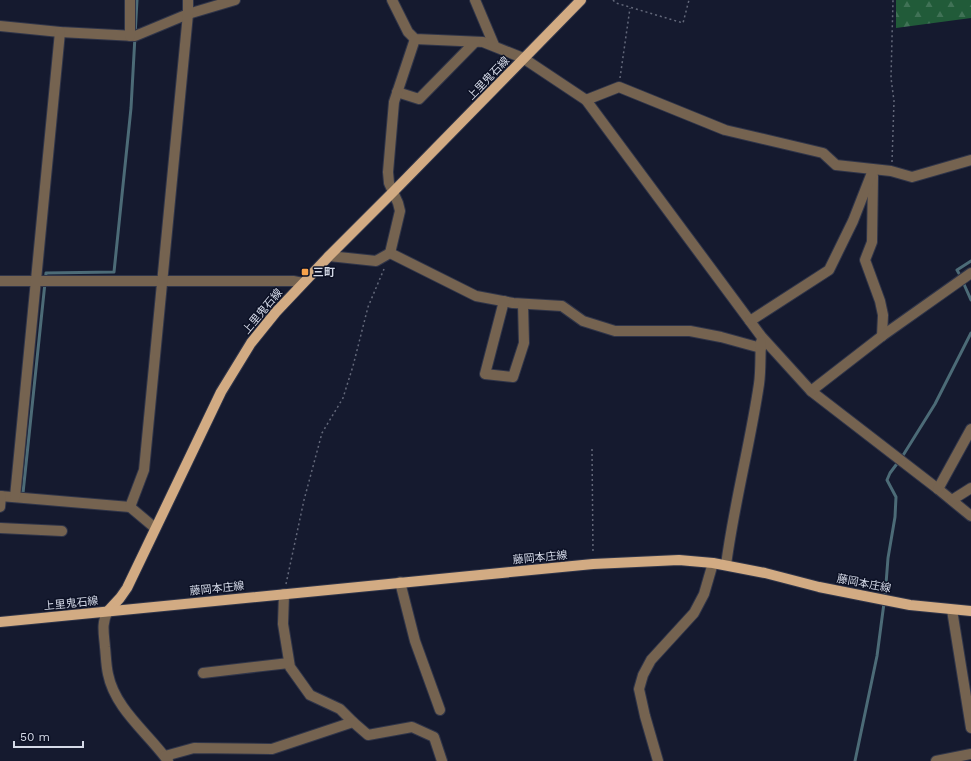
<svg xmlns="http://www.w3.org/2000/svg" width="971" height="761" font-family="'Work Sans','Noto Sans JP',sans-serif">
  <defs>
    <pattern id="forest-firs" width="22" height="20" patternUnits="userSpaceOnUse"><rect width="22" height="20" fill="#215b39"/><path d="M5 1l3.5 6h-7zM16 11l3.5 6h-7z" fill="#407256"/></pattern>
  </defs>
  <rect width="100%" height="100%" fill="#151a2f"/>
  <path fill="url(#forest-firs)" d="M896,0H971V18L896,28Z"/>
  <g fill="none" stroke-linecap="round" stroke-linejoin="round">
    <g stroke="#4c6b77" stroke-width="3">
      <path d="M961,277L957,270L971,261"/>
      <path d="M963,282L971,300"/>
      <path d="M18,493H23L46,273L114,272L131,108L137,0"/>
      <path d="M885,597L888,558L895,517L896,497L887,480L890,473L902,457L935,404L971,333"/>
      <path d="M855,761L877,656L884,603"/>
    </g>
    <g stroke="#303549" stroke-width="12">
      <g id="minor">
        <path d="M392,0L408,32L415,39L483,42L523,58L586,100L761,336L811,391L938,489L971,516"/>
        <path d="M475,0L494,45"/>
        <path d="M0,26L60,32L135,36L188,14L235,0"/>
        <path d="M130,36V0"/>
        <path d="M397,92L419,99L475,42"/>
        <path d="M586,100L619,87L725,130L823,153L836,165L891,171L912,177L971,160"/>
        <path d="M873,176L872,242L865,260L880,301L883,315L882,336"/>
        <path d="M390,253L400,211L398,203L389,183L388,172L394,102L415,39"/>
        <path d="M329,256L376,261L390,253L476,296L513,303L562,306L583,321L615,331H690L721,337L761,348"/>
        <path d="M0,281H293L303,283"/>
        <path d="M504,301L485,374L513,377L524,343L523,304"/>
        <path d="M750,321L829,270L853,221L873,170"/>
        <path d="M811,391L882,336L971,273"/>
        <path d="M938,489L971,429"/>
        <path d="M0,496L130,507"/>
        <path d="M15,497L60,32"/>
        <path d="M952,500L971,488"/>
        <path d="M0,507L1,496"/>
        <path d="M0,528L62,531"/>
        <path d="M155,528L130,507L144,470L188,14V0"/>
        <path d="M726,565C734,504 750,445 759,384C761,370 760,356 761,342"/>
        <path d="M400,582L415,641L440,710"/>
        <path d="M284,594L283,624L290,667L310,695L340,709L353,722"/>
        <path d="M952,610L971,728"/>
        <path d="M108,611C101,623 104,634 105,647C106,656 106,665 108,674C115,709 148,733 168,761"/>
        <path d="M203,673L289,663"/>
        <path d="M165,756L194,748L272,749L353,722L368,735L412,727L434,737L442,761"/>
        <path d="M658,761L645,716L639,689L643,675L651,660L694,613L704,594L713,563"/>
        <path d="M936,761L971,754"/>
      </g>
    </g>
    <g stroke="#303549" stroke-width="12">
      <g id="major">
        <path d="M108,611L120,598L127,588L221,392L251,343L276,312L329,256L393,192L581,0"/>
        <path d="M0,622L593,564L679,560L713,563L765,573L819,587L910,605L971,611"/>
      </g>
    </g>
    <g stroke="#63687a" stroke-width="1.5" stroke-dasharray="2 3" stroke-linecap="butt">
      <path d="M613,0L616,3L683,23L689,0"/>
      <path d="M620,78L630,8"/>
      <path d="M892,162L894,101L891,78L893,0"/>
      <path d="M592,449L593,554"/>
      <path d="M286,584L304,500L322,433L343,398L353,366L368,307L384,269"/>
    </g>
    <use href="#minor" stroke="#756350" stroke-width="10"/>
    <use href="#major" stroke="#d2ab83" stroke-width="10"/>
  </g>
  <rect fill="#f7a14a" stroke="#0c1125" stroke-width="1.5" x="301" y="268" width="8" height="8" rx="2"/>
  <g text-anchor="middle" stroke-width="3" stroke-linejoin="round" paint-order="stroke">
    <g font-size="11" fill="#d5dae8" stroke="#0c1125">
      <text transform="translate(488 78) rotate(-46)" y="4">上里鬼石線</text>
      <text transform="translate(262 311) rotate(-50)" y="4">上里鬼石線</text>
      <text transform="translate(540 557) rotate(-5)" y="4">藤岡本庄線</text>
      <text transform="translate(864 583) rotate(11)" y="4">藤岡本庄線</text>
      <text transform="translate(217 588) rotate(-6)" y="4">藤岡本庄線</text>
      <text transform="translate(71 603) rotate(-6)" y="4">上里鬼石線</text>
    </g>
    <g font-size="11" font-weight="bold" fill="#d5dae8" stroke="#0c1125" text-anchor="start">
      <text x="313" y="276">三町</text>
    </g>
  </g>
  <path d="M14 741v6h69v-6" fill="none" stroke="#d5dae8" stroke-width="2"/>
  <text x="20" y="741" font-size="12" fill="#d5dae8" stroke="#0c1125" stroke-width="3" paint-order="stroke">50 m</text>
</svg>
